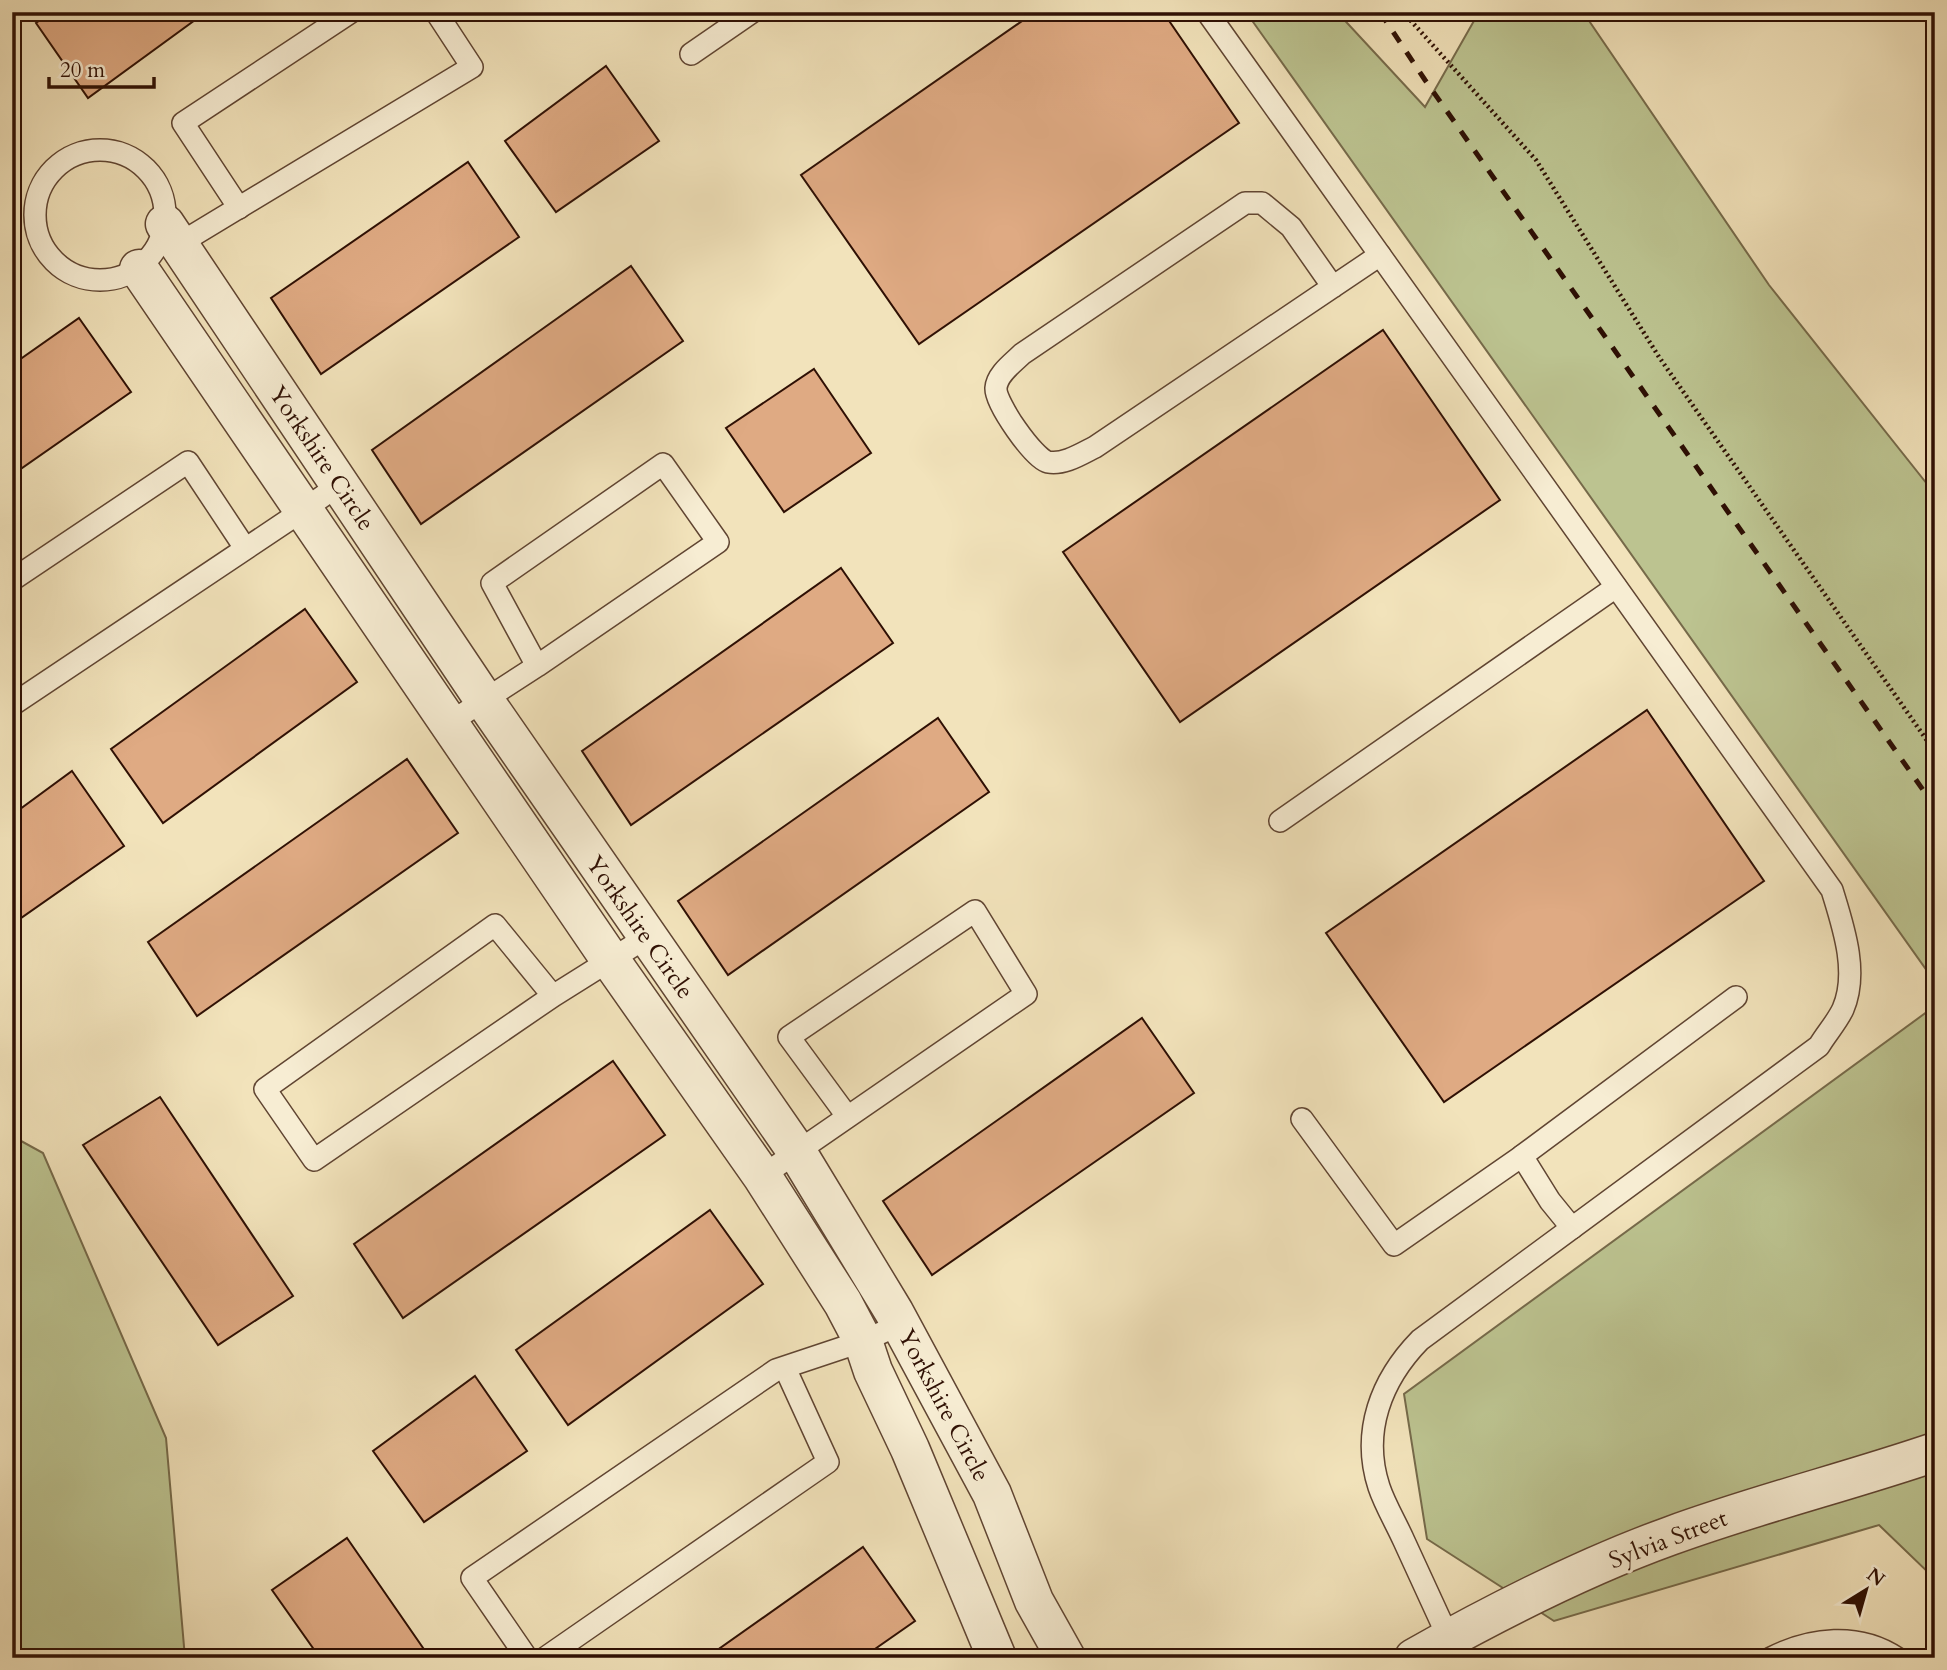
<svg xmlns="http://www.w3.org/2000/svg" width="1947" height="1670" font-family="Cardo,serif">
  <rect width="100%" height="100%" fill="#f2e3bb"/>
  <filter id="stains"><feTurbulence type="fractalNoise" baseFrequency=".00286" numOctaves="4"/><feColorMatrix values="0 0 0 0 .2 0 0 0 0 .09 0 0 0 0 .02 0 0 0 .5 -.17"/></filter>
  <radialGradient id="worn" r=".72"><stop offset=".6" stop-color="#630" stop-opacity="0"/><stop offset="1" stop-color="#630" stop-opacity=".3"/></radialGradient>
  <g fill="#bcc390" stroke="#766a4a" stroke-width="2">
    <path d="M1246,12H1337L1425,107L1479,12H1583L1769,285L1935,494V982Z"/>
    <path d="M1935,1006V1579L1879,1525L1554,1621L1427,1539L1404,1394Z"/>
    <path d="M12,1136L43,1153L166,1438L185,1658H12Z"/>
  </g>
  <g fill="#dfaa83" stroke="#2f1004" stroke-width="2">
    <path d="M51,12H206L88,98L36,23Z"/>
    <path d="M1035,12H1163L1239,123L919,344L801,175Z"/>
    <path d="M606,66L659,141L556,212L505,141Z"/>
    <path d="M468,162L519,237L321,374L271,298Z"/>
    <path d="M631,266L683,341L421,524L372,450Z"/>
    <path d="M79,318L131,392L12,475V365Z"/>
    <path d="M1383,330L1500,500L1180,722L1063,552Z"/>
    <path d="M814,369L871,453L784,512L726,428Z"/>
    <path d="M841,568L893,643L631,825L582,751Z"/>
    <path d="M305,609L357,682L163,823L111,749Z"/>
    <path d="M1647,710L1764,881L1444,1102L1326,933Z"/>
    <path d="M938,718L989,792L728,975L678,901Z"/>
    <path d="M407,759L458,833L197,1016L148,942Z"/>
    <path d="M72,771L124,846L21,918L12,905V815Z"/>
    <path d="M1142,1018L1194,1093L932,1275L883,1201Z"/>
    <path d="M613,1061L665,1135L403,1318L354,1244Z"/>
    <path d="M160,1097L293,1296L218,1345L83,1145Z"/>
    <path d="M710,1210L763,1284L568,1425L516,1350Z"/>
    <path d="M475,1376L527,1451L424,1522L373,1451Z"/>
    <path d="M347,1538L430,1658H320L272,1590Z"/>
    <path d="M863,1547L915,1621L862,1658H706Z"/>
  </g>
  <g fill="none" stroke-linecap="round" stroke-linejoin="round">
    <g stroke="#604532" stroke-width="24">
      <g id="service">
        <path d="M1207,12L1832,890C1843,926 1859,972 1843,1009C1837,1022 1826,1034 1819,1046L1420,1340C1381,1380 1361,1432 1379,1487C1385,1505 1396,1523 1404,1541C1419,1573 1434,1606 1449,1639L1461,1658"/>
        <path d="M691,54L752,12"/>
        <circle cx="100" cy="215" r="65"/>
        <path d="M239,208L183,123L351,12"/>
        <path d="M168,242L187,239L472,67L436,12"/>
        <path d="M1333,287L1291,227L1262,203H1245L1022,354C1013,363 997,374 996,388C995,403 1034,459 1048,462C1064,465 1081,454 1095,447L1380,255"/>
        <path d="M12,580L188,462L245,548"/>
        <path d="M12,705L302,511L340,484"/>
        <path d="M449,723L537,666L718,542L663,464L492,583L537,666"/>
        <path d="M1280,821L1616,587"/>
        <path d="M553,996L495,925L265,1089L314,1160L553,996L647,937"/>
        <path d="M1302,1119L1394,1245L1522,1156"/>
        <path d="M762,1176L1026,994L975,911L789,1037L847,1116"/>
        <path d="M1572,1228L1550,1201L1522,1156L1736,997"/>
        <path d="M527,1658L472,1578L776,1370L863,1341L901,1324"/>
        <path d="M545,1658L828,1462L785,1368"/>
        <path d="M1771,1658C1810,1638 1858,1632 1897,1658"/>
      </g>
    </g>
    <g stroke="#604532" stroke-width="41">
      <g id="minor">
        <path d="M165,224L484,700L797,1152L894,1312L992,1494L1034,1601L1066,1658"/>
        <path d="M139,269L611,961L762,1176L843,1303L863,1341L873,1371L910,1449L997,1658"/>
        <path d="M1414,1658C1494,1613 1584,1567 1670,1536C1757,1504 1847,1482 1935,1452"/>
      </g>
    </g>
    <path stroke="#2f1004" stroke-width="4.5" stroke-dasharray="2 3.5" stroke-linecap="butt" d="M1403,12L1536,160L1659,357L1935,752"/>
    <use href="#service" stroke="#f7edd3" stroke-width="21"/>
    <use href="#minor" stroke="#f7edd3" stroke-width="38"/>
    <path stroke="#2f1004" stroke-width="5" stroke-dasharray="12 12" stroke-linecap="butt" d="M1380,12L1425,80L1935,807"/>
  </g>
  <g text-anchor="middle" stroke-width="6" stroke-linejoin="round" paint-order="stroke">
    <g font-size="24" fill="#2f1004" stroke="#f7edd3">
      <text transform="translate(322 458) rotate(56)" y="8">Yorkshire Circle</text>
      <text transform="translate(640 927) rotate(55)" y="8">Yorkshire Circle</text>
      <text transform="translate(944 1405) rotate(62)" y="8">Yorkshire Circle</text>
      <text transform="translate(1668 1539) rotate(-21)" y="8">Sylvia Street</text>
    </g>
  </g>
  <rect width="1947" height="1670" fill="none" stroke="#f2e3bb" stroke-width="42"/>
  <rect x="14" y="14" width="1919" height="1642" fill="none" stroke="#2f1004" stroke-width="3.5"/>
  <rect x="21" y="21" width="1905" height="1628" fill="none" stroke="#2f1004" stroke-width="2"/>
  <g transform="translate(1866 1590) rotate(37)" stroke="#f7edd3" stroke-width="5" paint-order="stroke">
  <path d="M0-5L12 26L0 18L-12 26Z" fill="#2f1004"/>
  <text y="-10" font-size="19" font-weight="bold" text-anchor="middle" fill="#2f1004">N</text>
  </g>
  <path d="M49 77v10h105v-10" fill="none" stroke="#2f1004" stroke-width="3.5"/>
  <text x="60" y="77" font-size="21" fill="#2f1004" stroke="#f7edd3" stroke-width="5" paint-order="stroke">20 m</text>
  <rect width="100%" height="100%" filter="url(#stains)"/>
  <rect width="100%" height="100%" fill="url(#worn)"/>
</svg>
